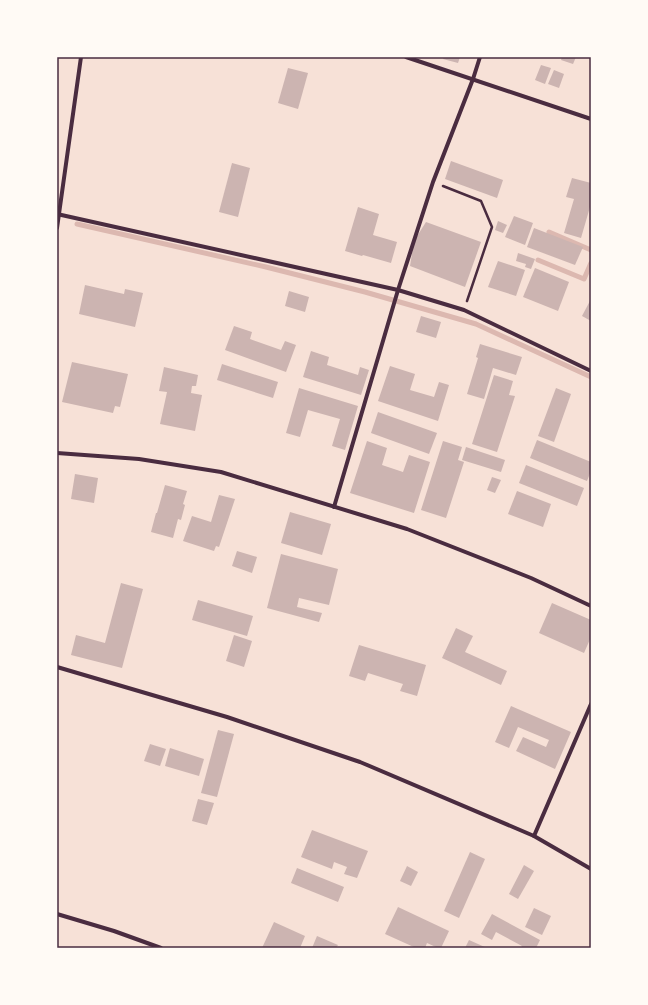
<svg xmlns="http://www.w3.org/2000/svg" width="648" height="1005" font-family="'Alegreya Sans',sans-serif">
  <rect width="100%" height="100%" fill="#f7e1d7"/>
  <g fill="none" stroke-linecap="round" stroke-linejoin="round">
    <g stroke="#dcb8b0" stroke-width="5">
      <path d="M77,224L266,267L365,292L476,324L591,377"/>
      <path d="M549,232L591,250"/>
      <path d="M538,260L584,279L591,263"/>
    </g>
  </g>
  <g fill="#ccb4b1">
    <path d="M444,57H460L458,63L443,59Z"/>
    <path d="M562,57H576L573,64L561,60Z"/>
    <path d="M541,65L551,68L545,84L535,80Z"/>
    <path d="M288,68L308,73L298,109L278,103Z"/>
    <path d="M554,70L564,74L559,88L548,84Z"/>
    <path d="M451,161L503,180L497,198L445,179Z"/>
    <path d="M232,163L250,168L238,217L219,212Z"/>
    <path d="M572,178L591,183V207H590L581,238L564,233L574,199L566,197Z"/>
    <path d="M358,207L379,214L373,235L397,242L391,263L363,255L362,256L345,251Z"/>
    <path d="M514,216L533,223L525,245L505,237Z"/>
    <path d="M498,221L507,225L503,233L495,230Z"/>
    <path d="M426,222L481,242L465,287L410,266L414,241Z"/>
    <path d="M534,228L583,247L575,265L527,247Z"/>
    <path d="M518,253L535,259L531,269L525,267L526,264L516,261Z"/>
    <path d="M498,261L525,270L516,296L488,287Z"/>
    <path d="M535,268L569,282L558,311L523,297Z"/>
    <path d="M85,285L124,294L125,289L143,293L135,327L79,314Z"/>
    <path d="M289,291L309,297L305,312L285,306Z"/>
    <path d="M591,299V321L582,316Z"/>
    <path d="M421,316L441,322L436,338L416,332Z"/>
    <path d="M234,326L252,332L250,339L281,350L285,341L296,345L286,372L225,350Z"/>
    <path d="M480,344L522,357L516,375L493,368L484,399L467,394L478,358L476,357Z"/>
    <path d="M311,351L329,357L327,365L358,375L360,367L369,370L361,395L303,377Z"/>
    <path d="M72,362L128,374L120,407L115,406L113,413L62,402Z"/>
    <path d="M222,364L278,382L273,398L217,380Z"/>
    <path d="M390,366L415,374L410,390L434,397L439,382L449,385L438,421L378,401Z"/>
    <path d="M164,367L198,375L196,386H192L191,393L202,395L195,431L160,424L167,392L159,391Z"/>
    <path d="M494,375L513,381L509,395L515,396L497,452L472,444Z"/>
    <path d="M299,388L358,406L345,450L332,446L340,419L308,410L300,437L286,433Z"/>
    <path d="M556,388L571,394L554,442L538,436Z"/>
    <path d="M378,412L437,433L429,454L371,433Z"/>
    <path d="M537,440L591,462V471L587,481L530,458Z"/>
    <path d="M367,441L387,448L382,465L403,472L409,455L430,462L414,513L350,493Z"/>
    <path d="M443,441L462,447L458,460L464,462L446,518L421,510Z"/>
    <path d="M466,447L505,460L501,472L462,460Z"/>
    <path d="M526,465L584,488L577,506L519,483Z"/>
    <path d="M75,474L98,478L94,503L71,499Z"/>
    <path d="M492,477L501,480L495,493L487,490Z"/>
    <path d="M165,485L187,491L183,504L185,505L181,520L178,519L173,538L151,532L156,513H157Z"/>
    <path d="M517,491L551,504L543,527L508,514Z"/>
    <path d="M219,495L235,499L219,547L216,546L214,551L183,541L192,516L211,522Z"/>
    <path d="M290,512L331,524L322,555L281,543Z"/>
    <path d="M237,551L257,557L252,573L232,566Z"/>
    <path d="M281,554L338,569L329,605L299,598L297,607L322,613L319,622L267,608Z"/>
    <path d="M121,583L143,589L122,668L71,655L76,635L105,643Z"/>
    <path d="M198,600L253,616L247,636L192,620Z"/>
    <path d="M552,603L591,620V637L584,653L539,633Z"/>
    <path d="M456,628L473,636L465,652L507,671L501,685L442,658Z"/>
    <path d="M234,635L252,641L244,667L226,661Z"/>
    <path d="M359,645L426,665L417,696L400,691L403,684L368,673L365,681L349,676Z"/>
    <path d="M511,706L571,732L555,769L516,751L523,737L546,747L549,740L518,727L509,748L495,742Z"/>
    <path d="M218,730L234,734L217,797L201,793Z"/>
    <path d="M150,744L166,749L160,766L144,761Z"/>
    <path d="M170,748L204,759L199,776L165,766Z"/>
    <path d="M198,799L214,803L207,825L192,821Z"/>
    <path d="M312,830L368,851L357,878L344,874L347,867L334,862L332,869L301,857Z"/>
    <path d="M470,852L485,859L459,918L444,911Z"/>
    <path d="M524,865L534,871L518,899L509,894Z"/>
    <path d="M407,866L418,872L411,886L400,881Z"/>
    <path d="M297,868L344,887L338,902L291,883Z"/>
    <path d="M398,907L449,931L441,948H438L427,943L425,948H416L385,934Z"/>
    <path d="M534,908L551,916L542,935L525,927Z"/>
    <path d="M492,914L540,940L536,948H521L522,946L496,932L492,940L481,934Z"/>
    <path d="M274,922L305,936L300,948H262Z"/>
    <path d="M317,936L338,945L336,948H312Z"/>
    <path d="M469,940L487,948H465Z"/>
  </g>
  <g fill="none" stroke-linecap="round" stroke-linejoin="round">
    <path stroke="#4a2c40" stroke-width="2.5" d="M443,186L481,201L492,227L467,301"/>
    <g stroke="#4a2c40" stroke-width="4">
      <path d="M406,57L591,119"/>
      <path d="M57,214L398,290L464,310L591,371"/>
      <path d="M57,228L81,57"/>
      <path d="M57,453L139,459L221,472L407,529L531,578L591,606"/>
      <path d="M334,507L398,290L433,182L473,79L480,57"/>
      <path d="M57,667L227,717L360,762L534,836L591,869"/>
      <path d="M534,836L591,704"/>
      <path d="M57,914L114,931L161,948"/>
    </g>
  </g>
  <rect width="648" height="1005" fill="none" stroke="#fffaf5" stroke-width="116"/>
  <rect x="58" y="58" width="532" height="889" fill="none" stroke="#4a2c40" stroke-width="1.5"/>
</svg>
